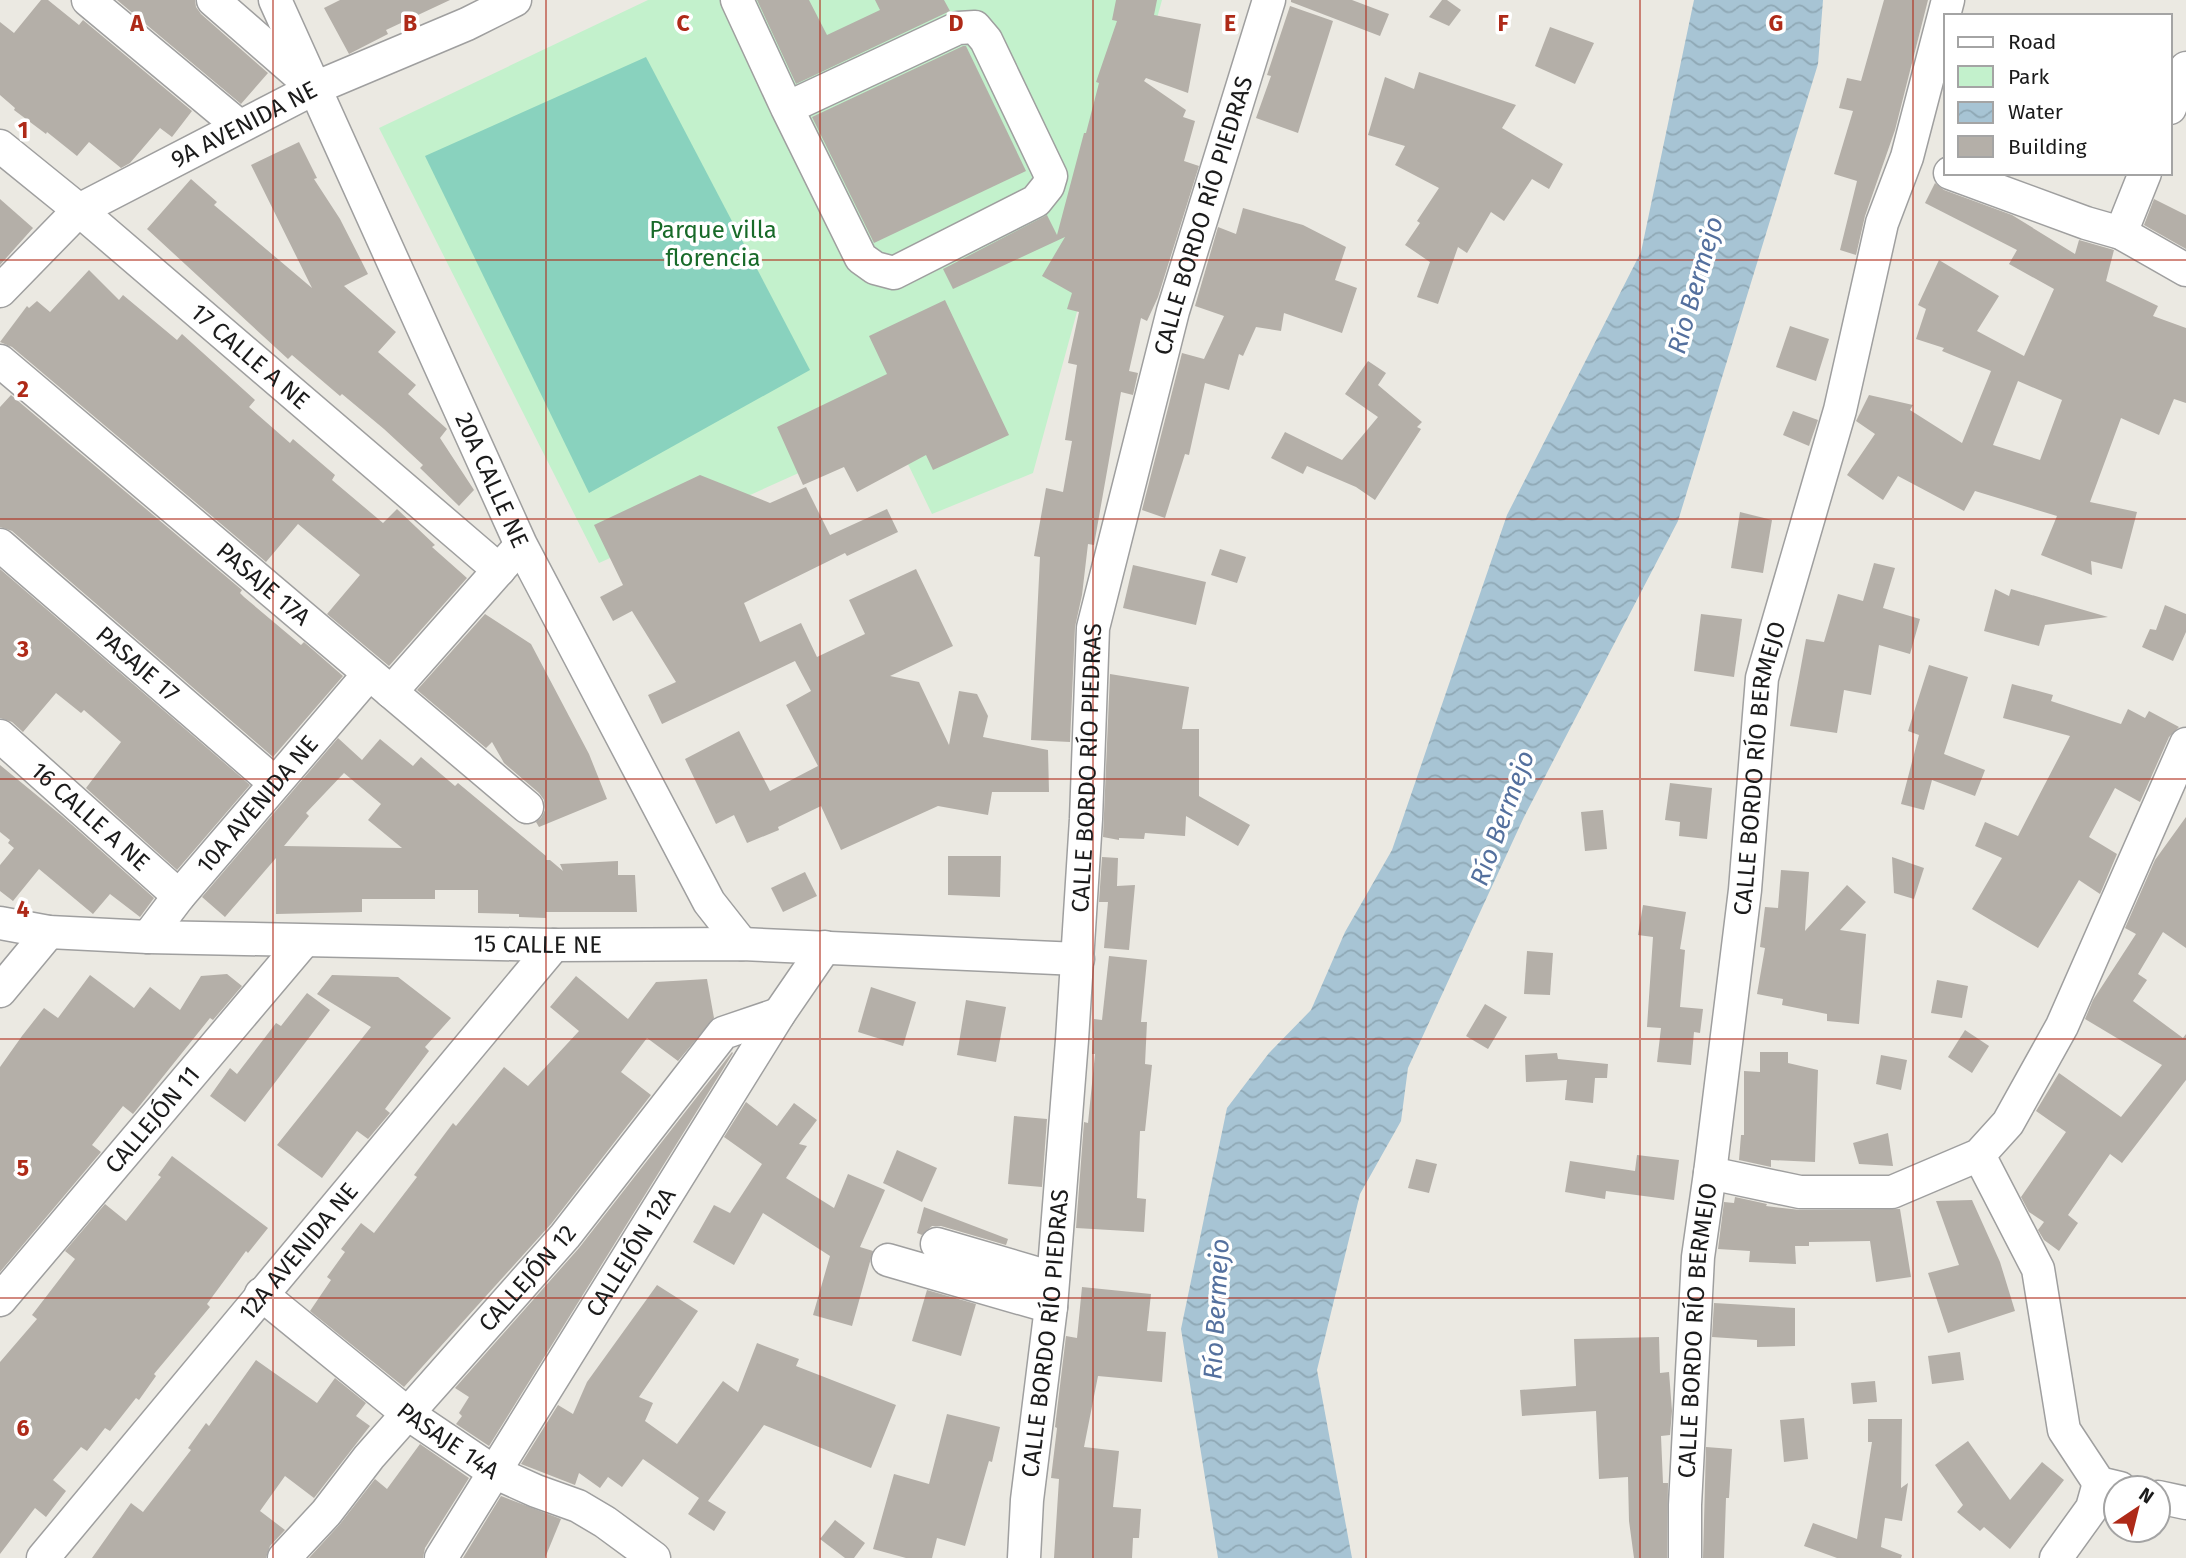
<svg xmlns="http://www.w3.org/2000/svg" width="2186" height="1558" font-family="'Fira Sans',sans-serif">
  <defs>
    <pattern id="water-waves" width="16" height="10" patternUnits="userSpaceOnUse" patternTransform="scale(1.75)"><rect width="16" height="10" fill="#a7c4d4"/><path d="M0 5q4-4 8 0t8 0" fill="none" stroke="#8fa8b5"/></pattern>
  </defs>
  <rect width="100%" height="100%" fill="#ebe9e2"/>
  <path fill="#c3f1cc" d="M648,0H1162L1033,473L932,514L892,431L599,563L379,128Z"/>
  <path fill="#89d2be" d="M646,57L810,370L589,493L425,156Z"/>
  <path fill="url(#water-waves)" d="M1694,0H1823L1818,64L1678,521L1524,817L1408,1068L1401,1121L1360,1194L1317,1370L1352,1558H1218L1181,1329L1227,1108L1269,1053L1311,1010L1345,932L1392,850L1507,515L1641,252Z"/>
  <g fill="#b4afa8" fill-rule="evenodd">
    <path d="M41,0H48L79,25L83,20L192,111L172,137L160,128L130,163L121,168L89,142L77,156L47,132L46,134L14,110L15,108L0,95V22L14,33Z"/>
    <path d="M117,0H195L196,7L201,14L268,73L241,104Z"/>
    <path d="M340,0H450L386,30L388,34L349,54L324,8Z"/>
    <path d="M757,0H809L827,35L880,10L875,0H944L950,11L796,84Z"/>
    <path d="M1116,0H1157L1154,15L1201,24L1188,93L1146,78L1144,81L1186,110L1183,117L1195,121L1184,161L1199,166L1158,297L1147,321L1141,318L1129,371L1138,373L1133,395L1121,392L1094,545L1088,544L1082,595L1075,627L1070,742L1031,740L1040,557L1034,556L1046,488L1063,492L1072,441L1065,440L1077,365L1068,363L1079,312L1067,309L1072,293L1042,276L1065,237L953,289L943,269L1047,215L1057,235L1084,133H1086L1099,83L1096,82L1117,21L1112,20Z"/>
    <path d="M1291,0H1352L1389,14L1380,36L1291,2Z"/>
    <path d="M1442,0H1447L1461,10L1449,26L1429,17Z"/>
    <path d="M1884,0H1928L1895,130L1865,216L1856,255L1840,250L1857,181L1834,174L1853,111L1839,108L1847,78L1861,81Z"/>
    <path d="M1290,6L1333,21L1298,133L1256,118L1271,76L1267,75Z"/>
    <path d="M1550,27L1594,43L1575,84L1535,66Z"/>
    <path d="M963,46H966L1026,171L874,243L812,117Z"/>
    <path d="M1419,72L1516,105L1502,128L1563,164L1549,189L1532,179L1504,221L1491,212L1467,253L1458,247L1438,304L1417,297L1430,262L1405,245L1420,223L1417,221L1439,188L1395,165L1405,146L1368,135L1385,77L1414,89Z"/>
    <path d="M299,142L317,178L314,179L340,219L368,274L344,286L396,332L378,352L416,385L408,394L447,429L440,438L474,490L459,506L420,468L423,465L384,429L342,394L340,396L292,355L288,359L147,229L191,179L217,202L214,205L312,288L251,165Z"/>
    <path d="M1935,183L1944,190L2012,215L2075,254L2079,240L2114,250L2106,281L2158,306L2153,316L2186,328V403L2174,399L2159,435L2121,418L2090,502L2137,512L2122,569L2091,561L2092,575L2041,555L2057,516L1975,491L1964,511L1898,476L1883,500L1847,475L1875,434L1856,421L1869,395L1913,405L1910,410L1962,443L1991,371L1942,351L1944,348L1916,339L1926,309L1918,305L1939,260L1999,296L1977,331L2024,356L2054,289L2009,264L2017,250L1925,203ZM2018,381L2062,400L2040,460L1993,445Z"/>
    <path d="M0,199L33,228L0,265Z"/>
    <path d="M2154,199L2186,215V249L2144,225Z"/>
    <path d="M1243,208L1303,225L1346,247L1335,280L1357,288L1342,333L1284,313L1281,331L1256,327L1243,356L1239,354L1229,390L1205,383L1189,455L1185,454L1165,518L1142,510L1182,353L1204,359L1224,316L1195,306L1218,227L1236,234Z"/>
    <path d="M89,270L119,300L123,295L177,340L182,334L255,400L249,407L290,443L293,439L335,475L332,480L383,523L397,509L435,545L432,547L467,578L389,666L327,614L360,575L298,524L266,562L12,347L0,342L27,306L29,308L37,301L50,312Z"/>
    <path d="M945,300L1009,435L933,470L926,455L857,492L844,467L803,485L777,427L887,374L869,336Z"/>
    <path d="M1790,326L1829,339L1816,381L1776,367Z"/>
    <path d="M1368,361L1386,373L1378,385L1422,422L1417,427L1421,429L1375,500L1356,487L1307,466L1303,474L1271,458L1285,432L1342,460L1378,417L1345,394Z"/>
    <path d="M11,395L242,590L240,593L244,597L301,645L304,642L343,676L273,757L12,531L0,527V407Z"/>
    <path d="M1793,411L1818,420L1809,446L1783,435Z"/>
    <path d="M700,475L770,503L806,487L830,535L887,509L898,532L847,556L845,553L744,603L760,642L801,623L817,657L865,634L849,600L916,569L953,646L890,676L919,682L949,745L959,691L977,694L988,716L983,737L1048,750L1049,792H992L988,815L938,806L841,850L821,806L778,827L779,830L747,843L734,815L716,824L685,759L739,731L770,791L818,766L786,705L811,691L795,661L662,724L648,695L676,682L632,611L613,621L600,597L623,585L594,525Z"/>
    <path d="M1740,512L1772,520L1763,573L1731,568Z"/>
    <path d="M1220,549L1246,557L1237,583L1211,575Z"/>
    <path d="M1874,563L1895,568L1883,608L1920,619L1910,654L1879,645L1871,695L1844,690L1837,733L1790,726L1806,639L1824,642L1838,594L1863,601Z"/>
    <path d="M1133,565L1206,582L1196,625L1123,608Z"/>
    <path d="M0,569L250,785L177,870L86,788L121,742L84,710L81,713L56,693L23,732L12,722L0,718Z"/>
    <path d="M1995,589L2009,596L2011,589L2108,617L2045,625L2039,646L1984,631Z"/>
    <path d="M2165,605L2186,614V632L2173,661L2142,647L2150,629L2156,630Z"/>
    <path d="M485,614L531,644L589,754L607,799L539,827L536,822L541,818L545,810L544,800L539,793L504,763L492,742L486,748L417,690Z"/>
    <path d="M1701,614L1742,619L1734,677L1694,671Z"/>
    <path d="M1929,665L1968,677L1944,754L1985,770L1975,796L1932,780L1924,810L1901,804L1919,735L1908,731Z"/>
    <path d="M1110,674L1189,687L1182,729H1199V796L1250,825L1238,846L1186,816L1185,836L1145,833L1144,839L1119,838V840L1103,837Z"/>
    <path d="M2012,684L2053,695L2051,701L2121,724L2128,709L2145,718L2149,711L2179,727L2169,737L2140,802L2115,788L2089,837L2117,854L2100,894L2079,880L2038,948L1972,909L2002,858L1975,846L1985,822L2018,836L2070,736L2003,718Z"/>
    <path d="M338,738L362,760L380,739L413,766L421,757L455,786L458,783L546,856V860H550L563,871L560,864L618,861V875H635L637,912H546V918L519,917V914L478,913V890H435V899H362V912L276,914V858L225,917L202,897ZM344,773L381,804L368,820L402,848L284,846L309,816L306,813Z"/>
    <path d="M0,765L62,816L154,898L140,917L110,894L93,914L39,869L13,901L0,891V865L14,848L8,843L10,840L0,832Z"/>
    <path d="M1670,783L1712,788L1707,839L1679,836L1680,822L1665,820Z"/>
    <path d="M1603,810L1607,849L1585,851L1581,812Z"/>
    <path d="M2186,817V948L2163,932L2138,974L2147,980L2133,1001L2183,1038L2186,1034V1080L2122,1163L2110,1154L2068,1215L2078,1223L2059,1251L2044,1240L2038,1230L2044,1222L2029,1212L2021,1197L2066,1132L2036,1111L2059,1073L2121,1117L2162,1065L2085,1019L2093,1000L2136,934L2125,928L2155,860Z"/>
    <path d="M948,856H1001L1000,897L948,895Z"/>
    <path d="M1102,857L1118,858L1117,886L1135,885L1129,950L1104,948L1108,902H1099Z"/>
    <path d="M1892,857L1924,868L1914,899L1894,893Z"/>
    <path d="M1781,870L1809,872L1805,931L1847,885L1866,902L1840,930L1866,934L1859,1024L1827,1021V1014L1782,1005L1783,999L1757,994L1765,948L1760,947L1765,907L1778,908Z"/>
    <path d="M805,872L817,896L783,912L771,888Z"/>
    <path d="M1643,905L1686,912L1680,949L1685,950L1680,1007L1703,1009L1700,1033L1694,1032L1691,1065L1657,1062L1661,1028L1647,1027L1653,937L1638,935Z"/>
    <path d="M1527,951L1553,953L1550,995L1524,994Z"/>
    <path d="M1109,956L1147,960L1141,1022H1147L1145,1064L1152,1065L1145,1131H1140L1137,1198L1146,1199L1144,1232L1076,1228L1084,1122L1088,1123L1095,1054H1092L1094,1019L1102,1020Z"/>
    <path d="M227,974L242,986L213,1020L210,1018L133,1114L123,1106L92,1145L101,1152L0,1272V1067L22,1036L44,1008L58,1018L90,975L134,1008L150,987L180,1010L201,976Z"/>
    <path d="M332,975L398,977L451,1018L425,1047L429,1051L385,1109L390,1113L368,1139L357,1131L322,1178L277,1145L371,1027L317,994Z"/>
    <path d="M576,976L628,1019L656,982L707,979L714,1018L678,1061L647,1038L621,1072L651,1095L551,1224L404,1387L310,1311L331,1280L327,1277L345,1252L341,1249L361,1223L374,1233L417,1177L414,1175L453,1123L456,1126L504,1067L528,1086L579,1031L550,1007Z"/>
    <path d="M1937,980L1968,986L1962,1018L1931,1013Z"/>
    <path d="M871,987L916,1002L903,1046L858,1032Z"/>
    <path d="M307,993L330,1010L245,1122L210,1096L230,1068L237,1074L276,1023L281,1026Z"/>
    <path d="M966,1000L1006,1007L996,1062L957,1055Z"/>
    <path d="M1485,1004L1507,1017L1488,1049L1466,1036Z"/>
    <path d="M1965,1030L1989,1046L1972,1073L1948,1057Z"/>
    <path d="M732,1052L733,1053L489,1446L456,1424L462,1416L459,1413L469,1397L455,1388L579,1248Z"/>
    <path d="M1760,1052H1788V1063L1818,1070L1815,1162L1771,1160V1167L1739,1160L1741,1135H1744V1071L1760,1072Z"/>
    <path d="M1557,1053L1558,1059L1608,1064L1607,1078H1595L1593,1103L1565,1100L1567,1080L1526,1082L1525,1055Z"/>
    <path d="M1881,1055L1907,1060L1901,1090L1876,1084Z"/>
    <path d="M746,1102L777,1126L794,1103L817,1120L799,1144L807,1146L786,1178L834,1208L848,1174L885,1190L860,1247L873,1251L852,1326L813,1315L830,1256L763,1213L734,1265L693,1242L714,1205L730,1213L762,1164L724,1137Z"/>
    <path d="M1014,1116L1047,1119L1042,1187L1008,1184Z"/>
    <path d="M1888,1133L1893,1166L1859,1164L1853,1143Z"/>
    <path d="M897,1150L937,1168L922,1202L883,1183Z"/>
    <path d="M1637,1155L1679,1160L1674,1200L1606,1191L1605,1199L1565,1192L1570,1161L1635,1171Z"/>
    <path d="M172,1156L268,1228L248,1253L246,1251L207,1304L210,1307L154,1374L156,1376L139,1400L136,1398L110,1431L105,1428L87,1451L81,1447L53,1480L66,1491L46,1517L35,1508L0,1554V1362L37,1319L32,1315L75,1259L65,1251L105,1204L126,1221L161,1177L158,1175Z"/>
    <path d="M1416,1159L1437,1164L1429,1193L1408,1188Z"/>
    <path d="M1735,1197L1767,1204L1766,1206L1800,1210L1900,1209L1911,1277L1876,1282L1870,1241L1809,1242V1246H1795L1796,1264L1749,1262L1750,1251L1718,1249L1724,1202L1734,1203Z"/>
    <path d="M1972,1200L2000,1262L2015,1311L1948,1333L1928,1273L1959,1265L1936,1201Z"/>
    <path d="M924,1207L1008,1239L1006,1245L941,1226H932L922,1235L917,1233Z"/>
    <path d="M657,1285L698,1311L639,1397L653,1403L645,1421L677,1444L723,1381L738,1392L757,1343L799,1359L796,1366L896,1405L871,1468L764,1425L708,1501L726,1512L714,1531L688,1514L699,1498L643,1459L622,1487L608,1477L600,1488L579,1473L575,1485L521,1464L558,1405L573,1414L587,1382Z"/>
    <path d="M1082,1287L1151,1294L1147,1331L1166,1332L1162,1382L1098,1376L1084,1447L1119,1451L1113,1507L1141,1509L1139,1538H1133L1132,1558H1054L1059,1479L1051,1478L1057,1428L1055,1427L1066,1336L1077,1338Z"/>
    <path d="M927,1290L976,1304L961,1356L912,1341Z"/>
    <path d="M1714,1303L1795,1308V1346L1757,1347V1340L1712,1337Z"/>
    <path d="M1659,1337L1660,1373L1669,1372L1672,1411L1670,1435L1661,1436L1663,1483H1668L1667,1558H1634L1629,1521L1628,1477L1599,1479L1596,1411L1522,1416L1520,1390L1576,1386L1574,1339Z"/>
    <path d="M1960,1352L1964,1380L1932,1384L1928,1356Z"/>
    <path d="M256,1360L317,1403L335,1378L366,1403L356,1416L370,1426L314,1498L285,1476L260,1511L285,1530L270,1546L266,1558H92L131,1503L143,1512L191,1450L188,1448L206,1423L209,1426Z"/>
    <path d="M1875,1381L1877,1402L1853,1404L1851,1383Z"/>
    <path d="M947,1414L1000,1427L992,1462L989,1461L965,1546L937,1538L932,1558H906L873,1549L894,1474L929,1484Z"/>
    <path d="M1804,1418L1808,1459L1784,1462L1780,1420Z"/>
    <path d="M1868,1419H1902L1901,1488L1908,1483L1902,1521L1885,1518L1881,1547L1902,1555L1901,1558H1837L1804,1546L1813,1523L1857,1539L1872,1442H1868Z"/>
    <path d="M1968,1441L2010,1500L2042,1462L2064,1480L2010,1549L1984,1527L1980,1531L1957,1512L1963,1505L1935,1465Z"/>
    <path d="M420,1444L469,1478L425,1548L423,1558H309L340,1524L375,1479L387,1489Z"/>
    <path d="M1706,1447L1732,1449L1729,1498H1726L1724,1558H1703Z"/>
    <path d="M501,1496L561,1519L545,1558H463Z"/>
    <path d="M835,1520L865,1543L854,1558H845L820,1539Z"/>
  </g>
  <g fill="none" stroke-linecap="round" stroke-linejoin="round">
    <g stroke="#9f9f9f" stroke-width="35">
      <g id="minor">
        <path d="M88,0L239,126"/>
        <path d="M213,0L307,82"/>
        <path id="s1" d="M275,0L521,545L709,902L742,944"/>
        <path d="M737,0L787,108L861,258L875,268L894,273L1036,201L1048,186L1051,176L986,40L975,27L958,28L787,108"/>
        <path d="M2170,108L2186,68"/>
        <path id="s2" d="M0,146L79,210L499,570"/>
        <path d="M1950,173L2086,223L2121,233L2186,270"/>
        <path d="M2121,233L2145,173"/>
        <path id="s3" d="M0,291L79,210L315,88L467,24L515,0"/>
        <path id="s4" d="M0,361L527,807"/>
        <path id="s5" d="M0,545L275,783"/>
        <path d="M391,692L513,554"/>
        <path id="s6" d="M0,736L179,896"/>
        <path id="s7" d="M0,923L49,932L148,937L554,945L742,944L1078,959"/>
        <path id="s8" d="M148,937L179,896L369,674"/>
        <path d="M0,991L49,932"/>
        <path d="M1979,1155L2038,1269L2064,1430L2099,1483L2120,1488"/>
        <path d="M1710,1173L1800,1192H1892L1979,1155L2008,1123L2062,1026L2186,744"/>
        <path d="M937,1244L1053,1278"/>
        <path d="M888,1260L1051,1307"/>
        <path id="s9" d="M261,1294L408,1414L494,1472L536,1491L578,1506L605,1522L654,1558"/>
        <path id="s10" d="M0,1300L304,941"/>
        <path d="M2158,1497L2186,1503"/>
        <path id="s11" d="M43,1558L554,945"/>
        <path id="s12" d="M284,1558L326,1513L369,1457L565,1236L723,1033L779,1014"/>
        <path id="s13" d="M441,1558L779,1014L825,947"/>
        <path id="s14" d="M1024,1558L1027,1500L1051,1307L1072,1040L1086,819L1093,628L1173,311L1269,0"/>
        <path id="s15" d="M1685,1558V1505L1698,1257L1710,1173L1745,890L1762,678L1840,410L1882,223L1907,157L1948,0"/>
        <path d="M2056,1558L2092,1508L2099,1483"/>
      </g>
    </g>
    <use href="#minor" stroke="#fff" stroke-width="32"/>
  </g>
  <path fill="none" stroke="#ae2a18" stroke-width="2" stroke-opacity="0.55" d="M273,0V1558M546,0V1558M820,0V1558M1093,0V1558M1366,0V1558M1640,0V1558M1913,0V1558M0,260H2186M0,519H2186M0,779H2186M0,1039H2186M0,1298H2186"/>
  <g text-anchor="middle" stroke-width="7" stroke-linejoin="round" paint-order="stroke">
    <g font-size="24" fill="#1b1b1b" stroke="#fff">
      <text dy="8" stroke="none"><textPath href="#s3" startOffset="299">9A AVENIDA NE</textPath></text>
      <text dy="8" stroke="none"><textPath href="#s14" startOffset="1360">CALLE BORDO RÍO PIEDRAS</textPath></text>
      <text dy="8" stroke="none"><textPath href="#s2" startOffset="327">17 CALLE A NE</textPath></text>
      <text dy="8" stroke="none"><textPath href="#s1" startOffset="527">20A CALLE NE</textPath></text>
      <text dy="8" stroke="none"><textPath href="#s4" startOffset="345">PASAJE 17A</textPath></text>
      <text dy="8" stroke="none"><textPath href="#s5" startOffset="182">PASAJE 17</textPath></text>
      <text dy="8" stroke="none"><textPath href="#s14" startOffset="793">CALLE BORDO RÍO PIEDRAS</textPath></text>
      <text dy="8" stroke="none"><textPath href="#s15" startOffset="794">CALLE BORDO RÍO BERMEJO</textPath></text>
      <text dy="8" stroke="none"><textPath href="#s8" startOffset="172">10A AVENIDA NE</textPath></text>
      <text dy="8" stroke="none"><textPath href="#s6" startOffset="121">16 CALLE A NE</textPath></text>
      <text dy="8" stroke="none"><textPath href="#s7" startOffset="539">15 CALLE NE</textPath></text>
      <text dy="8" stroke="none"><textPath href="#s10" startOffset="236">CALLEJÓN 11</textPath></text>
      <text dy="8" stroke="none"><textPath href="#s11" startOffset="399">12A AVENIDA NE</textPath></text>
      <text dy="8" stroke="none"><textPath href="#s13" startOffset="360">CALLEJÓN 12A</textPath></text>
      <text dy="8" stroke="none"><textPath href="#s12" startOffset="371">CALLEJÓN 12</textPath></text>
      <text dy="8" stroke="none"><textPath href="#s15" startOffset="228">CALLE BORDO RÍO BERMEJO</textPath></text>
      <text dy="8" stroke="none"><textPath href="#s14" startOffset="226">CALLE BORDO RÍO PIEDRAS</textPath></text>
      <text dy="8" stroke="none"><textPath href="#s9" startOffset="238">PASAJE 14A</textPath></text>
    </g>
    <g font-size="24" fill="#186a29" stroke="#fff">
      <text x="713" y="238">Parque villa<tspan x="713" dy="28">florencia</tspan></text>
    </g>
    <g font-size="26" font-style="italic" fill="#54709e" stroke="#fff">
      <text transform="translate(1695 285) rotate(-74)" y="9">Río Bermejo</text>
      <text transform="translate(1502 818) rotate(-70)" y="9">Río Bermejo</text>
      <text transform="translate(1216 1309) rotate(-87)" y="9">Río Bermejo</text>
    </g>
  </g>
  <g font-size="23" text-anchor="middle" font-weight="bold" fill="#ae2a18" stroke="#fff" stroke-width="7" stroke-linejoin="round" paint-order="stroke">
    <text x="137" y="31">A</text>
    <text x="410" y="31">B</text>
    <text x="683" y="31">C</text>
    <text x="956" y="31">D</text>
    <text x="1230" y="31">E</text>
    <text x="1503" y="31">F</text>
    <text x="1776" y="31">G</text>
    <text x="23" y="138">1</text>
    <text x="23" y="397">2</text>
    <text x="23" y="657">3</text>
    <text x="23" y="917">4</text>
    <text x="23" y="1176">5</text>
    <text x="23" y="1436">6</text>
  </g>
  <rect x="1944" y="14" width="228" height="161" fill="#ffffff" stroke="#a4a4a4" stroke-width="2"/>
  <rect x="1958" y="37" width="35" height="10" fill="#ffffff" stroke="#a4a4a4" stroke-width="2"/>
  <text x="2008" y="49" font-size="21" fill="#1b1b1b">Road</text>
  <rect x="1958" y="66" width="35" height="21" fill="#c3f1cc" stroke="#a4a4a4" stroke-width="2"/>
  <text x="2008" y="84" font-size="21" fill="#1b1b1b">Park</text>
  <rect x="1958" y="102" width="35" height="21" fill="url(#water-waves)" stroke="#a4a4a4" stroke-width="2"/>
  <text x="2008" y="119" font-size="21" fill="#1b1b1b">Water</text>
  <rect x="1958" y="136" width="35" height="21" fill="#b4afa8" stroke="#a4a4a4" stroke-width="2"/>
  <text x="2008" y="154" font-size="21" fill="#1b1b1b">Building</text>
  <g transform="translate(2137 1509) rotate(35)"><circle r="33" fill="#ffffff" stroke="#a4a4a4" stroke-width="2"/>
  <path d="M0-5L12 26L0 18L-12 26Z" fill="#ae2a18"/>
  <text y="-10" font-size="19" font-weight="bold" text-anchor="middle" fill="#1b1b1b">N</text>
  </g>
</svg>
